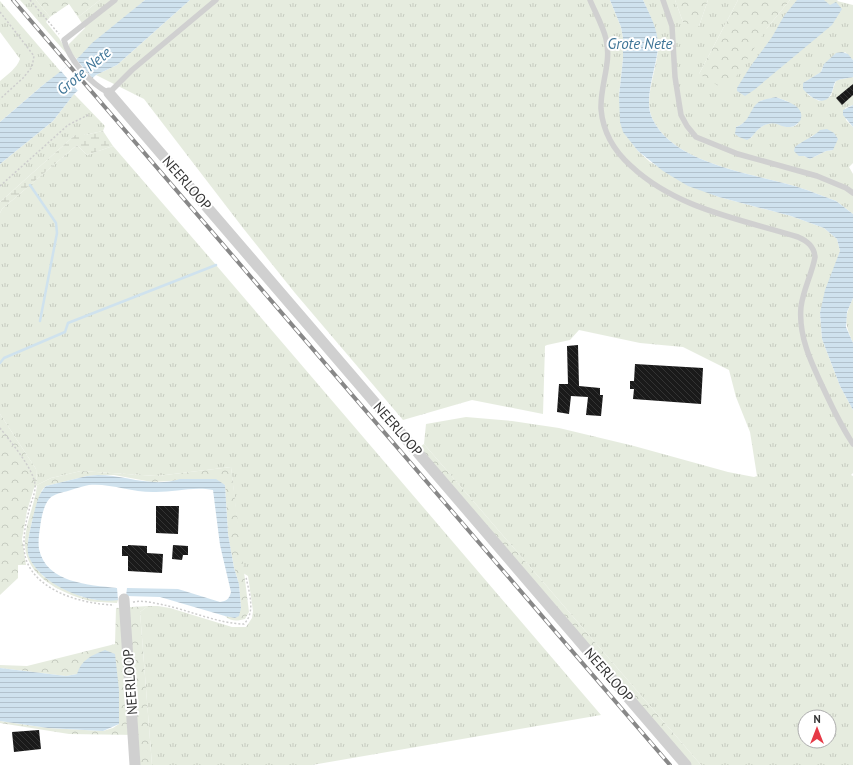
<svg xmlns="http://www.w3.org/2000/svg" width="853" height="765" font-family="'PT Sans',sans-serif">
  <defs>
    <pattern id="grass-tufts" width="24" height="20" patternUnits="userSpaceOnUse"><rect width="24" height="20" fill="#e6ecdf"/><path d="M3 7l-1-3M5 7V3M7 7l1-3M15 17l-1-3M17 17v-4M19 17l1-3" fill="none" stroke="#c6cbc0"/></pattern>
    <pattern id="forest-crowns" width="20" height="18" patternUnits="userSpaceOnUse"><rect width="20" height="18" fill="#e6ecdf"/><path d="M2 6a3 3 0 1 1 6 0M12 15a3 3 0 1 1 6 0" fill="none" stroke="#c6cbc0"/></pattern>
    <pattern id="wetland-marsh" width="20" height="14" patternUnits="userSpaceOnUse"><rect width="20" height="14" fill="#e6ecdf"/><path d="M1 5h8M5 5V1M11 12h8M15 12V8" fill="none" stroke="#c6cbc0"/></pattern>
    <pattern id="water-rules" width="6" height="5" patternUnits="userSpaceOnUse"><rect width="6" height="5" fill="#cfe2ee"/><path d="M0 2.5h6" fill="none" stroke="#b2c2cd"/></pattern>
    <pattern id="building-back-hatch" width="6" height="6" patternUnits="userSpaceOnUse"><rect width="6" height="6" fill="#1a1a1a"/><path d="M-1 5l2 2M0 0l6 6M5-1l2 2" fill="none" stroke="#333"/></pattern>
  </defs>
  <rect width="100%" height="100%" fill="#fff"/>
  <g fill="url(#grass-tufts)" fill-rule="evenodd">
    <path d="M20,0H36L50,17L46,22L59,38L73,61Z"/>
    <path d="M100,0H145L77,59C73,55 68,50 69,44L85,28L78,17Z"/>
    <path d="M190,0H610L621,27L623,38V59L619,96L624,132L638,151L650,162L719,197L791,216L824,228L837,239L840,251L820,313L822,339L840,386L853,410V473L851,475L853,476V765H701L424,444L426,424L466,417L512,421L559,428L634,446L728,472L754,477L757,476L750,432L736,397L729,370L683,347L640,343L579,330L570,340L547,345L545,346L543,414L472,400L403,420L295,293L243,228L144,99L96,75L117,65ZM805,717H829V741H805Z"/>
    <path d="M643,0H675L683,22L699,26L708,0H738L699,74L767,28L790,0H838L837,1L853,5V60L845,52L823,66L821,72L815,76L805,82L808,95L819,101L831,96L835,83L837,80L853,77V105L845,108L846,120L853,127V163L849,167L853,174V214C847,210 842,205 836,201C827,197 816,194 807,190C762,174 674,167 652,118C643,97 658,68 658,46C657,29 650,15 643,0ZM776,97L789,102L798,124C786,131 785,124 774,123C764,122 755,131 751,138L739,137L736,127C748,123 753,111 760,101ZM816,135L833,150L826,151L810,159L804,156L811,136Z"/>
    <path d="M0,1L61,72L43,85L0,122V81C7,75 17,68 20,59L0,32Z"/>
    <path d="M74,94L105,126L103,131L84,135H75L0,202V164L53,121Z"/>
    <path d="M77,145L87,155L113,146L216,265L601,715L312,765H152L140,612L148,606H158L170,608L232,627H246L252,618L253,611L248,576L243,573L231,467L157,476L81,471L51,478L37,485L36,469L0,414V213L2,209Z"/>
    <path d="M853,298V343C844,322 844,318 853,298Z"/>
  </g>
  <g fill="url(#forest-crowns)">
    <path d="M36,0H100L78,17L69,4L50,17Z"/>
    <path d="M675,0H708L699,26L696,27L683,22Z"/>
    <path d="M738,0H790L767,28L727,91L699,74Z"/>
    <path d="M0,414L36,469L37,485L51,478L81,471L157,476L231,467L249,612L245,619C238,621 231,622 225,616L236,618L241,608L239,584L234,568L228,534L225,485L204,479L152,482L114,475H98L87,476L46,486L42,490L39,498L32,521L28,540V551L29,557L43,576L82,597L97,600H118L117,603C106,602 93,603 83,599C58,591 27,576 25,546C24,525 35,505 37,485L34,488L27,511L22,539L26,565H18V578L0,595Z"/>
    <path d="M424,444L701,765H689L418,448Z"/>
    <path d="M148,606L140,612L152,765H139L136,735L69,734L0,723V721L48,728L103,731L113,728L119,724V690L77,674L66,676L0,668V665L27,666L115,644L116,608Z"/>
  </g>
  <path fill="url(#wetland-marsh)" d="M103,131L113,146L87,155L77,145L2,209L0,213V202L75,135H84Z"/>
  <g fill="url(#water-rules)">
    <path d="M145,0H190L117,65L96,75L74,94L53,121L0,164V122L43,85L79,57L92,43Z"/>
    <path d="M610,0H643C650,15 658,29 658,46C657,67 643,98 652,118C674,167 762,174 807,190C816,194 827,197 836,201C842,205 847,210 853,214V298L847,312L846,327L853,343V410L840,386L822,339L820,313L825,290L840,251L837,239L824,228L791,216L719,197L688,186L663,171L638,151L623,132L620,122L619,96L623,59V38L621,27Z"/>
    <path d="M797,0H824L830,5L836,2L842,9L832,25L754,90L745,96L737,91V88L750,67L772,37L784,16Z"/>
    <path d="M842,52L848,54L853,60V77C849,78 838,79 835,82C833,86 833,91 831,94C824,108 810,97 803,89V83L821,72L824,64L836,53Z"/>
    <path d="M776,97C785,101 807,106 800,121C797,124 794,127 790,127C782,128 776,121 768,124C756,127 755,136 747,140L739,137L735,134L736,127C751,122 749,108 760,101C765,99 771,98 776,97Z"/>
    <path d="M853,105V127L843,115V110Z"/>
    <path d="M827,129L834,133L838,139L833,150L826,151L810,159L804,156H799L794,151L795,147C802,141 815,136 820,130Z"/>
    <path d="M98,475C125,475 152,488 180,479H216L225,485L228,534L234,568L239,584L241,608L239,616L235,618L225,616L160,597L126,596L127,588L178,589L220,602C227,601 229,599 231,592L220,545L213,490C194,486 175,492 156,492C133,493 111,483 89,485C83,486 77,488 71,490C65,492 57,493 51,497C44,503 41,518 40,528C39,534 38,542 39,549C46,583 89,585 117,588L118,600C89,605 41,585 29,557C25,547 31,527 33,517C36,506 38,494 46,486L87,476Z"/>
    <path d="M105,650L115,654L119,690V724L103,731L48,728L0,721V668L66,676L77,674C81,660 92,655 105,650Z"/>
  </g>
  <path fill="#fff" d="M76,59L93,79L78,91L61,71Z"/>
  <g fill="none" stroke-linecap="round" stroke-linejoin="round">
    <g stroke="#cfe2ee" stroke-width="2.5">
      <path d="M30,185L56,223L57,233L40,321"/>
      <path d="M0,363L4,358L65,332L68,323L216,265"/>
    </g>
  </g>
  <g fill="url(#building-back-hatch)">
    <path d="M853,84V95L842,105L836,98Z"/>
    <path d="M578,345L579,386L600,388V395H603L601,416L586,415L588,397L571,396L569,414L557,412L559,384H568L567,346Z"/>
    <path d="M635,364L703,368L701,404L633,399L634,389H630V381H634Z"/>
    <path d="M156,506H179L178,534L156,533Z"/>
    <path d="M128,545L147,546V553L163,554L162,573L128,571V556H122V546H128Z"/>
    <path d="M173,545L188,546V555H183L182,560L172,559Z"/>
    <path d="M39,730L41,749L14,752L12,732Z"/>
  </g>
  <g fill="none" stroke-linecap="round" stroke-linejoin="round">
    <g stroke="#cdcdcd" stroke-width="1.5" stroke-dasharray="2 2" stroke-linecap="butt">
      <path d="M30,0L59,34"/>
      <path d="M0,12L34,56L32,67L23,78L0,99"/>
      <path d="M0,186L68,125L90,114"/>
      <path d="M0,428C10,441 34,469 35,485C36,493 30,503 29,511C26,521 24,532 24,542C21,587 78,604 114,605"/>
      <path d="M133,602C143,600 154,603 164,605C188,610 220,624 244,624C256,612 249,592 246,577"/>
    </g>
    <g stroke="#d0d0d0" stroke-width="5.5">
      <path d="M115,0L64,40C69,60 91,84 109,93L132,70L216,0"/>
      <path d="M590,0C595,12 603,26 606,39C612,62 600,85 601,109C603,132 614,151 631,166C677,209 740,219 798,237C807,241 814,246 815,257C812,274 803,290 801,307C798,339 814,368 827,396C835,413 843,429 853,444"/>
      <path d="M663,0L672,26L675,77L681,115L687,126L696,137L738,154L817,176L846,188L853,193"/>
    </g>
    <g stroke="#d0d0d0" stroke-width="11">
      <path d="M109,93L686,765"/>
      <path d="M124,599L135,765"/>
    </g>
    <g stroke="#888" stroke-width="4">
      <path id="rail" d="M13,0L670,765"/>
    </g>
    <use href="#rail" stroke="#fff" stroke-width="2.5" stroke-dasharray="8" stroke-linecap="butt"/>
  </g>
  <g text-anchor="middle" stroke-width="4" stroke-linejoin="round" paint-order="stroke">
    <g font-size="14" fill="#333" stroke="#fff">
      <text transform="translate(187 183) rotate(49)" y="5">NEERLOOP</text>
      <text transform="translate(398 429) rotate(49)" y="5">NEERLOOP</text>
      <text transform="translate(609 675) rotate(49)" y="5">NEERLOOP</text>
      <text transform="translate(130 682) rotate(-94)" y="5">NEERLOOP</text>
    </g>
    <g font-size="15" font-style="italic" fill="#3f7597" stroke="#fff">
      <text x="640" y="49">Grote Nete</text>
      <text transform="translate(84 71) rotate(-40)" y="5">Grote Nete</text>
    </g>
  </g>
  <g transform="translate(817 729)"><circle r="19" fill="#ffffff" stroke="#adadad"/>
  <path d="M0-3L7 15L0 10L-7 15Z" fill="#e63946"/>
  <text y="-6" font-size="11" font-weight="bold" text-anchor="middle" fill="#333333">N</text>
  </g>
</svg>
